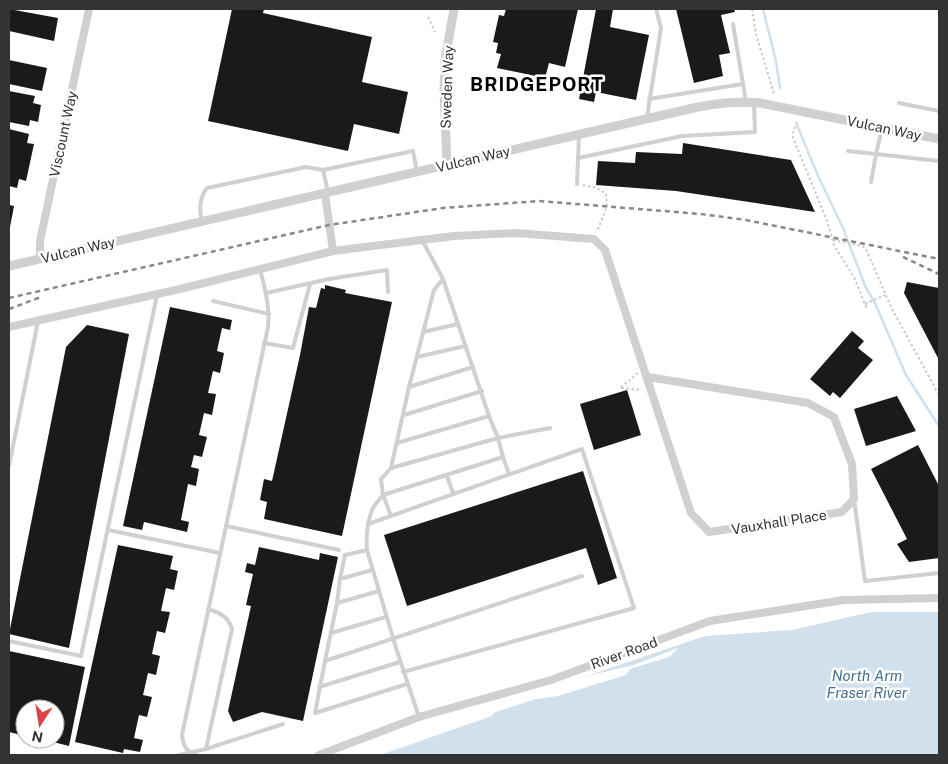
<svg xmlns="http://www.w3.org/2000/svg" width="948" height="764" font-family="'Public Sans',sans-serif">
  <rect width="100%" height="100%" fill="#fff"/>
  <path fill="#d0e0ec" d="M871,612H939V755H352L705,636L792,630Z"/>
  <path fill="#fff" d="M678,648L669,657L630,669L626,675L558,696L536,699L495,712L492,716L380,755H350L352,753L382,742L561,682L634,665Z"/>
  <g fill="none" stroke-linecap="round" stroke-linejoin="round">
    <g stroke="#d0e0ec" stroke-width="2.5">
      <path d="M763,9L776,61L780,88"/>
      <path d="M797,125L818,176L843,228L866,288L875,303L906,375L939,426"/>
    </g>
  </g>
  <g fill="#1a1a1a">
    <path d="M9,9L58,18L54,41L9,31Z"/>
    <path d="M232,9H264L263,13L372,37L362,82L408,92L399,134L354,124L348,151L208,121Z"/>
    <path d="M506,9H578L565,67L549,63L545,78L497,68L501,54L496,53L498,43L493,42L499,15L504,16Z"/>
    <path d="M596,9H613L610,27L649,35L636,100L596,92L594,102L579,99Z"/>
    <path d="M676,9H734L735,12L721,15L730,53L719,55L723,76L694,83Z"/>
    <path d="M9,60L47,68L42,91L9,84Z"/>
    <path d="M9,91L35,96L33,103L41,105L38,122L30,120L29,126L9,122Z"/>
    <path d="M9,129L29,134L27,143L34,144L26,181L19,179L17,188L9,186Z"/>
    <path d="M683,143L791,160L815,212L676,191L596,185L598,161L635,163L636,152L682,154Z"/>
    <path d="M9,205L14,206L10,227H9Z"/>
    <path d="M907,282L939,288V360L904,293Z"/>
    <path d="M325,285L346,290L345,293L392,302L342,536L264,519L267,502L260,500L264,479L272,481L300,355L309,307L316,308L321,288L325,289Z"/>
    <path d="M170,307L232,320L230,330L222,328L217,351L224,353L220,373L213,371L208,393L216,394L212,415L204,413L199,435L207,437L202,457L194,455L191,467L199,469L196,486L188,484L181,520L189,522L187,532L144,522L142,530L123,526Z"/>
    <path d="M87,325L129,334L69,648L9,634L66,347Z"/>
    <path d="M852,331L864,341L858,348L873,360L840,398L833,392L830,396L810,379Z"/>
    <path d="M627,390L641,435L594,450L580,404Z"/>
    <path d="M897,396L916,431L866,446L854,409Z"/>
    <path d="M918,445L939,486V558L909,562L897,544L907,539L871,469Z"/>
    <path d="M583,471L617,578L598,585L586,548L407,606L384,535Z"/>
    <path d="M118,545L173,556L170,569L178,571L174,590L166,588L161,611L170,612L165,633L157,631L152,654L160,656L156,675L148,673L143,695L152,697L147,717L139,715L134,738L143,740L140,752L124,749L123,753L75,742Z"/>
    <path d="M259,547L319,560L320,553L338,557L303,721L262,712L233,722L228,711L251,606L246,605L253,574L245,572L247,563L255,565Z"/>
    <path d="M9,651L85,667L69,746L45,740L55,739V709H25V736L9,732Z"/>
  </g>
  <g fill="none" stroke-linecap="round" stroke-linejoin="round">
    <g stroke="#cacaca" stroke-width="2" stroke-dasharray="2.5 2.5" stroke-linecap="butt">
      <path d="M752,9L756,34L774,94"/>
      <path d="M428,17L435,32"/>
      <path d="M797,122L792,135L827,221L834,245L854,277L867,309"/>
      <path d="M583,185L597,188L606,194L607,206L597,232"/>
      <path d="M833,240L862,246L866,249L891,307L939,395"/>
      <path d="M865,304L885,295"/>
      <path d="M638,373L620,388L642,390"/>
    </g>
    <g stroke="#d0d0d0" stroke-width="4">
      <path d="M733,24L746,102"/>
      <path d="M649,99L743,84"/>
      <path d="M899,103L939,111"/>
      <path d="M647,117L661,28L656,9"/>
      <path d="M882,128L876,154L939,161"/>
      <path d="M848,151L876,154L871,182"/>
      <path d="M578,158L682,136L755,132L754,104"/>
      <path d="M323,170L328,192"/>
      <path d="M577,184L579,135"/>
      <path d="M202,222C199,210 199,198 207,188L306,167L323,170L413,151L417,172"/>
      <path d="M266,293L329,279L387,270L388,292"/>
      <path d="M213,301L269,314"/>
      <path d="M423,332L458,324"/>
      <path d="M264,343L293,348L310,284"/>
      <path d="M417,357L465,346"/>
      <path d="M409,387L473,367"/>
      <path d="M404,415L482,391"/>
      <path d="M397,443L489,416"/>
      <path d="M503,457L509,474"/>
      <path d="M9,466L38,321"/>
      <path d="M391,468L409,387L434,290L443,279"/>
      <path d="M447,476L453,493"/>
      <path d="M854,499L865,581L939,573"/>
      <path d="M391,516L383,495L381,479L391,468L498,438L550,428"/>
      <path d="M368,524L582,449L634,608L403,672"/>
      <path d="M226,526L339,550"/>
      <path d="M108,530L220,553"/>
      <path d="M340,579L345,555L367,550"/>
      <path d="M337,603L379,591"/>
      <path d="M331,633L386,617"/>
      <path d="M9,641L81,656L157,295"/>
      <path d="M325,661L337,603L340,579L372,570"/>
      <path d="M407,684L315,713L325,661L582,576"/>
      <path d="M319,687L400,662"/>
      <path d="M419,717L396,648L367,550C366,536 367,521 373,508C375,504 380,499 383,495L503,457L498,438L489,416L443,279L422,240"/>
      <path d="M206,749L232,629C228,616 220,613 208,609"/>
      <path d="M179,755L206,749L283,724"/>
      <path d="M196,755C186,751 183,746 182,735L268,327C270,307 265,289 260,269"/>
    </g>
    <g stroke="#d0d0d0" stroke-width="8">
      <path d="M325,194L333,251"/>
      <path d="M40,259V241L89,9"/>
      <path d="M9,327L180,289L333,251L454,236L516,233L594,239L605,250L691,513L709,532L842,512L854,499L852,464L834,417L808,403L648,377"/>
      <path d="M319,755L419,717L551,680L710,621L844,600L939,598"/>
    </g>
    <g stroke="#d0d0d0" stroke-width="9">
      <path d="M447,165L444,90L445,60L454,9"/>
      <path d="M9,266L698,107C718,103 739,101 760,103L939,139"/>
    </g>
    <g stroke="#888" stroke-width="2.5" stroke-dasharray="5 4" stroke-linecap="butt">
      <path d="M903,257L939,274"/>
      <path d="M9,298L329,225L443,208L539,201L701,214L746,220L939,259"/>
      <path d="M9,309L41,297"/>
    </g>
  </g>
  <g text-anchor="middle" stroke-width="5" stroke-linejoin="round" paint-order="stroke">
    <g font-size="14" fill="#333" stroke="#fff">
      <text transform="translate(447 87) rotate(-88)" y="5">Sweden Way</text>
      <text transform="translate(884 128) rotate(12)" y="5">Vulcan Way</text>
      <text transform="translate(63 134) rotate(-78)" y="5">Viscount Way</text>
      <text transform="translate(473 159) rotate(-13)" y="5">Vulcan Way</text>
      <text transform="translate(78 250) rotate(-13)" y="5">Vulcan Way</text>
      <text transform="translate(779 522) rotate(-9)" y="5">Vauxhall Place</text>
      <text transform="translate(624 653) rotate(-20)" y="5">River Road</text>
    </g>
    <g font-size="15" font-style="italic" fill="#457090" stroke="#fff">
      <text x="867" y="681">North Arm<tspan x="867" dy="17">Fraser River</tspan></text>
    </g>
    <g font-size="19" font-weight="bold" letter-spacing="1" fill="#000" stroke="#fff">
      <text x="537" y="91">BRIDGEPORT</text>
    </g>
  </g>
  <rect width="948" height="764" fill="none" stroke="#333333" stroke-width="20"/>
  <g transform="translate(40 724) rotate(192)"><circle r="24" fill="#ffffff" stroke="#adadad"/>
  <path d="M0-4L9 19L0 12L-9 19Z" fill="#da4448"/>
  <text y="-8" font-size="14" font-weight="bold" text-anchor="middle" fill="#333333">N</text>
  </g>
</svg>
